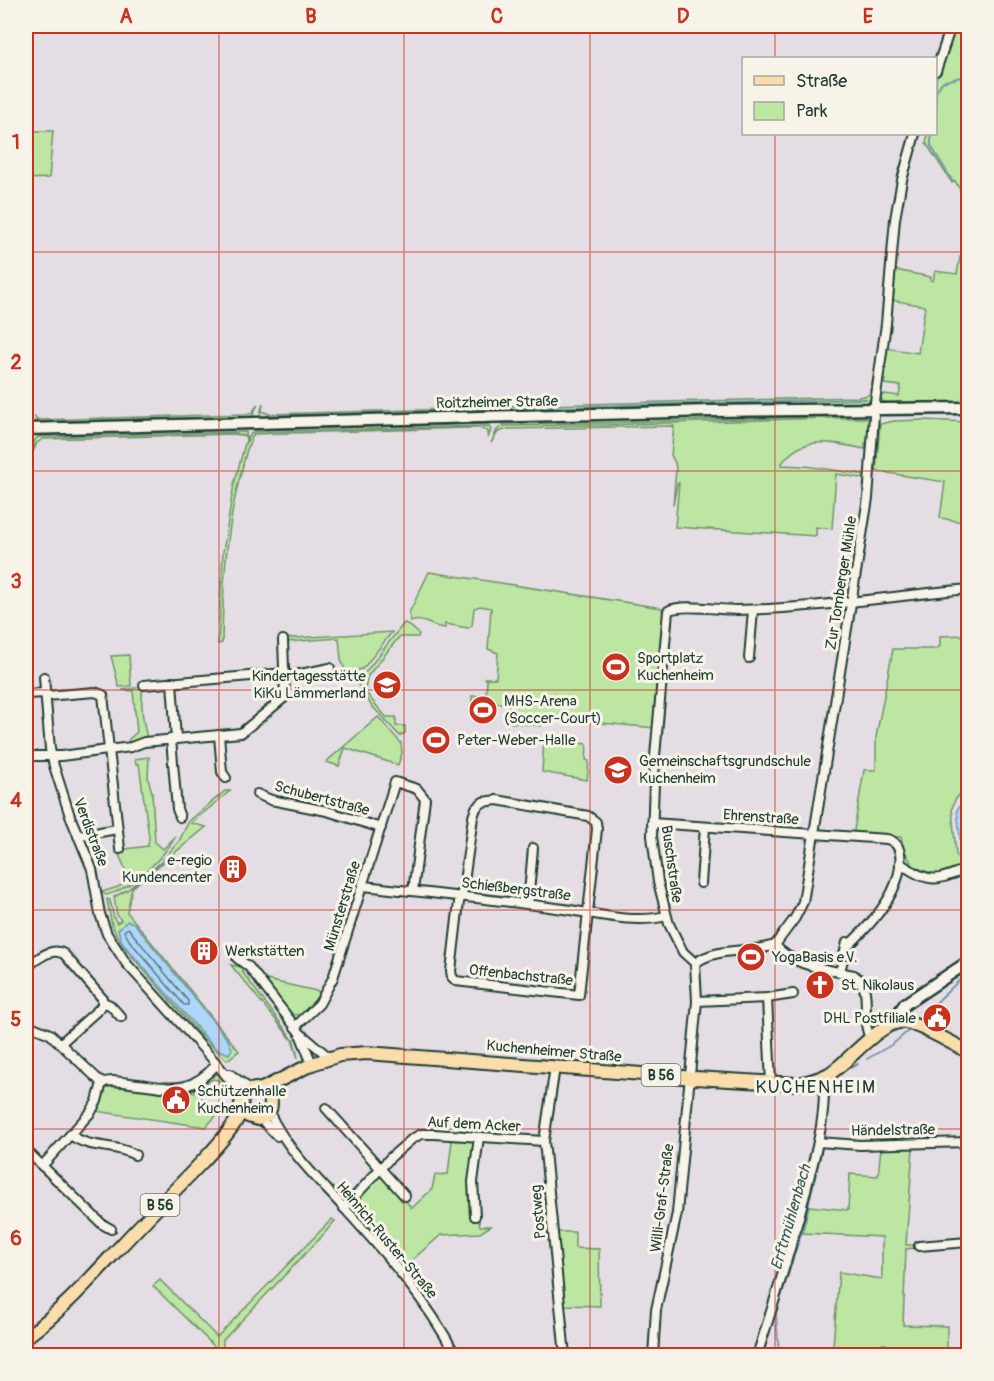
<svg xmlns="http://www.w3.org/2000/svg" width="994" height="1381" font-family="Pangolin,sans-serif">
  <rect width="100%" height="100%" fill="#e5dde4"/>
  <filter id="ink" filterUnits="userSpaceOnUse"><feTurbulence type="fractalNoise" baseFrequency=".0167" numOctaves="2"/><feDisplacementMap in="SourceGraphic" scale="12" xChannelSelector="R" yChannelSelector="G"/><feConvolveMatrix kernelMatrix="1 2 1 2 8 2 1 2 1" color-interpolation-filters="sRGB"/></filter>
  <g filter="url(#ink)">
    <g fill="#bce6a2" stroke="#6e926b" stroke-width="1.5">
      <path d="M954,26H968V210L966,206L968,204L955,181L952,183L926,143L928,134H936V79Z"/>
      <path d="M26,131H53L49,178L26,179Z"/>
      <path d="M960,257L968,259V404L886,403L882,401L881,396L885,394L899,396L901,386L884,384L885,380L881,381L886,348L918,353L925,306L891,300L895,270L931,277L930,280L933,281L935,271L957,274Z"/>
      <path d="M876,368L871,398L866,404L517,413L511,410L509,406L858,397L869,395Z"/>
      <path d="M505,400L499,410L494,413L263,418L260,414L263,403L262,411L269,414L488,408L497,406Z"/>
      <path d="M258,404L251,419L43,425L36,421L35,417L39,420L247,414L252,413Z"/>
      <path d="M826,413L866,415L604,423L503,424L506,421Z"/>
      <path d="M826,418H869L870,421L869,443H865V449C834,443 801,433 781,465L805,466L868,475V479L836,474L832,529L816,527V536L675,527L679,483L677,484L673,505L676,469L675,463L671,455L674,426L508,429L498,432L491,443L497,430L502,426L607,425Z"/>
      <path d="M923,420L968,422V523L940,518L945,482L876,471L880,424L894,421Z"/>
      <path d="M486,421L488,424L253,430L255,428Z"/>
      <path d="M489,426L491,430L488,438V431L478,428H468L254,434C247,444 245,457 242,469C226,526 223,584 222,643L218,644L223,552L234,484L246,440L245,436L234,434L43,439L37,443L33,452L35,440L38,437L246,432L247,441L251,433L254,432Z"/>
      <path d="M429,572L662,608L664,619L655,728L547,718L543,720L541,726L507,722L510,704L472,701V696H486L487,680L485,678H496L498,653L488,649L491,608L480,606L474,608L472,626L468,628L445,624V628C430,627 423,617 411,622L409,613Z"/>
      <path d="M404,623C410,624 414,630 419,634L418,637H399L367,677L365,692L386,717H396V726H405V733L400,736L371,705L357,683Z"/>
      <path d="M392,632L366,665L362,669L352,672L345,670L341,660L339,638L286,642L278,639Z"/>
      <path d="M968,635V785L955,800L952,808L956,854L960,861L968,864V867C932,878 911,882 901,837L853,836L864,770H876V737L893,649H936L940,646V636Z"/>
      <path d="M129,655L131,686L119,687L111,656Z"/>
      <path d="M143,687C140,704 143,722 147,738L129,744V739L137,732L133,691L122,690Z"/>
      <path d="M378,717L401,743L402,753L398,765L345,748L339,766L326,762Z"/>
      <path d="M544,740L587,744L586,760L589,761L587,780L542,772Z"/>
      <path d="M149,757L148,779L152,792L155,842L163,849L176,836C163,858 132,889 106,895L102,892L118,887L130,880L117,850L148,846L149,837L139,764H136L135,759Z"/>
      <path d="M225,791H230L191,823L206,827L132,888L127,912L239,1051L227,1060L202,1037L123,946L112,926L107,899L110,900L114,918L117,923L121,920L117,915L114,897L127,890L161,862L179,841L189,821Z"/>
      <path d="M231,965L242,967L243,973L294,1041L298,1058L292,1040Z"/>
      <path d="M267,980L321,992L303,1014L292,1015L264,981Z"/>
      <path d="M218,1074C226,1077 232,1086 232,1094L218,1080L213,1079L191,1092L202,1095L201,1106L223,1108L206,1127L95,1111L103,1089L110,1085L187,1092C199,1088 206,1077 218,1074Z"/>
      <path d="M449,1138L475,1140L471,1216L473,1221H479L480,1226H491L480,1233L441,1235L405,1266L351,1206L376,1178L382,1176L412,1208L432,1189L435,1175L448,1174L452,1140L448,1139Z"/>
      <path d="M881,1148H913L906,1245H914V1248L906,1249L903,1325L947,1326V1355H887L886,1344L865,1346L862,1351L840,1350L833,1346L839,1272L882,1279V1237L802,1233L809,1206L848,1210L850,1174L878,1176Z"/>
      <path d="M332,1219L335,1221L333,1223L322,1236L223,1340V1347L231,1355H223L153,1286L160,1280L217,1337Z"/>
      <path d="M556,1232H575V1248L599,1249L600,1306L563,1305Z"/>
    </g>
    <g fill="#aed6f8" stroke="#7599aa" stroke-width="1.5">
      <path d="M968,799V859L962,855L957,810L962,802Z"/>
      <path d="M127,921L134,923L228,1040L232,1049L229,1054L216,1049L123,944L118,930Z"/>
    </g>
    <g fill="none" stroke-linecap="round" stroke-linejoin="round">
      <path stroke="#587a82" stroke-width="1.5" d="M128,928L188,1001V1005H184L129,940L124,931Z"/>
      <g stroke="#7599aa" stroke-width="2">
        <path d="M936,92L942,82L968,75"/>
        <path d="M931,134V146L953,182"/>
        <path d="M967,205L968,207"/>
        <path d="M517,409C634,404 750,403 866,399"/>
        <path d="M952,413L968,414"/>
        <path d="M894,414H918"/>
        <path d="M267,416L492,410"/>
        <path d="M45,422L248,417"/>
        <path d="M919,1019L968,972"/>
        <path d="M867,1059L893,1044L908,1031"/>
        <path d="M850,1068L858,1064"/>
        <path d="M779,1356L776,1313L803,1227L822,1148L830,1085"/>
      </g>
      <g stroke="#1f3d34" stroke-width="12">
        <g id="street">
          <path d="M936,71L951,26"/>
          <path d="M749,658L753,610"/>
          <path d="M44,677L50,749L54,766L70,816L92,869L100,914L107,934L126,963L217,1064L243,1097"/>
          <path d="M285,677L330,668"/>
          <path d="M172,682L176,739"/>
          <path d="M144,685L285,673"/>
          <path d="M26,694L46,693"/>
          <path d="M46,696L95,692L103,695L120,849"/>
          <path d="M219,735L222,772L226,778"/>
          <path d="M171,739L177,809L180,817"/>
          <path d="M26,756H61L131,747L144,742L241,733L285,697L283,640"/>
          <path d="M257,794L271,800L327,811L381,828"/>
          <path d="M497,800L588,816L596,822L597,829L579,995L464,982L456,981L452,977L451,971L459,902L463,889L473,817L476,808L483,802Z"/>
          <path d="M652,823L887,839C909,844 899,878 892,892C882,912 864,931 848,946"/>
          <path d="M78,836L117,829"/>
          <path d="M900,863C911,871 926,881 940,878C950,876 959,871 968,869"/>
          <path d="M701,883L705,827"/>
          <path d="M363,886C427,893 492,899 556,908C592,912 630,925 666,916"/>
          <path d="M528,904L533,848"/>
          <path d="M775,945C793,967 829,969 854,975C876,990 858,1019 871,1039"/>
          <path d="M237,958L249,967L300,1033L330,1058"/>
          <path d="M695,963C719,946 748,954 775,945L795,918L803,902L868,498L875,402L886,324L895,219L902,180L915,134"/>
          <path d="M695,963L683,952L669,924L658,882L652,836L655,756L668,611C679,603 720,610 735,610C813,609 891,596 968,589"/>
          <path d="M26,967C37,960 51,946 64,954L102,998V1005L99,1009L61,1043"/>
          <path d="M840,972L847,942"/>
          <path d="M767,998L771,1084"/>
          <path d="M697,1001L767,998L793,994"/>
          <path d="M103,1002L110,1005L121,1017"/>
          <path d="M26,1024L50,1034L102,1083"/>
          <path d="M295,1027L319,1004L333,978L395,782L417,789L425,799L413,891"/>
          <path d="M300,1034L312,1064"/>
          <path d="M555,1067L544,1141L565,1356"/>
          <path d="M230,1074L251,1090"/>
          <path d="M326,1108L405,1196"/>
          <path d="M269,1112C287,1150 317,1178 345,1209C387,1255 427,1300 456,1356"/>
          <path d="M260,1118L277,1136"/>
          <path d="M71,1135C90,1150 115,1143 135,1155"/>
          <path d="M818,1142L860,1145L968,1142"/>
          <path d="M26,1150L102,1224L111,1229"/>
          <path d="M42,1166L91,1112L97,1101L102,1083C111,1079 120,1082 130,1083C170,1087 187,1097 217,1064"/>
          <path d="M344,1208L391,1157L412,1139L421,1134H434L544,1141"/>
          <path d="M475,1216L473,1182L479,1137"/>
          <path d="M919,1246L968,1242"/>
          <path d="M653,1356L656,1310L677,1213L697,1001L695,963"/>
          <path d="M757,1356C775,1298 794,1241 808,1182C817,1149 827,1111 823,1077"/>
        </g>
      </g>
      <g stroke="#1f3d34" stroke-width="15">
        <g id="secondary">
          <path d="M26,429L711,411L968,408"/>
          <path d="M897,1022L900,1011L905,1004L968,962"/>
        </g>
      </g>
      <g stroke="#1f3d34" stroke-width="16">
        <g id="primary">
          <path d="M260,1090L312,1064L340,1055L367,1053L695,1078L798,1084C809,1082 819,1079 829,1074C849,1062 881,1019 905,1022C924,1026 950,1043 968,1051"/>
          <path d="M26,1337C68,1307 102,1265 138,1228C159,1206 181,1184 202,1162C214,1149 228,1135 237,1119C242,1112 239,1105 243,1098C252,1079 280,1093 268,1114L258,1119L248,1116L242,1108"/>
        </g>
      </g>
      <use href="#street" stroke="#f7f3e8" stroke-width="8"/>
      <use href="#secondary" stroke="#f7f3e8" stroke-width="10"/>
      <use href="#primary" stroke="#faddab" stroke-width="12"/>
    </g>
  </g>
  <path fill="none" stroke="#c8321e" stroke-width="1.5" stroke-opacity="0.55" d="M219,26V1356M404,26V1356M590,26V1356M775,26V58M775,134V1356M26,252H968M26,471H968M26,690H968M26,910H968M26,1129H968"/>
  <defs>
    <g id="stadium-disc" transform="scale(1.5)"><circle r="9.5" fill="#c8321e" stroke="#f7f3e8"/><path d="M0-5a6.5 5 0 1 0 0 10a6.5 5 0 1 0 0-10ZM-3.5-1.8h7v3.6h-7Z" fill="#fff"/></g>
    <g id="school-disc" transform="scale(1.5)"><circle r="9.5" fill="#c8321e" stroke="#f7f3e8"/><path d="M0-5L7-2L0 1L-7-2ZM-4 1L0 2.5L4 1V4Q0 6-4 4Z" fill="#fff"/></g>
    <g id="building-disc" transform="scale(1.5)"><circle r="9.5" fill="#c8321e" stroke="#f7f3e8"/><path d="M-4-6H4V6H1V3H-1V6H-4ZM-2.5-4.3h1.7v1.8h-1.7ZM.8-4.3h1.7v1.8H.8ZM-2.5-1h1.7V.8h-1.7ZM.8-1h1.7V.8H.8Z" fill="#fff"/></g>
    <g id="church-disc" transform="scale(1.5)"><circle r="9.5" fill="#c8321e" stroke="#f7f3e8"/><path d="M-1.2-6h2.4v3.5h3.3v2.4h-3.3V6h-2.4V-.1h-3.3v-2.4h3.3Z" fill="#fff"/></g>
    <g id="civic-disc" transform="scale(1.5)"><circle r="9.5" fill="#c8321e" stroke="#f7f3e8"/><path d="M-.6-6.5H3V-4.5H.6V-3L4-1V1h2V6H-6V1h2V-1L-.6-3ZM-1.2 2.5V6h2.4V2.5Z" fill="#fff"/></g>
  </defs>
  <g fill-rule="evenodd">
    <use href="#stadium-disc" x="616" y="667"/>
    <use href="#school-disc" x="387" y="685"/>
    <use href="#stadium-disc" x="483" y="710"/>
    <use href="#stadium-disc" x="436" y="740"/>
    <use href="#school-disc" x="618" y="770"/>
    <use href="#building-disc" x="233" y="869"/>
    <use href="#building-disc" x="204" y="951"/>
    <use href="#stadium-disc" x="751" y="957"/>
    <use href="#church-disc" x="820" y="985"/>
    <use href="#civic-disc" x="937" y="1018"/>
    <use href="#civic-disc" x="176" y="1100"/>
  </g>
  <g text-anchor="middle" stroke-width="6" stroke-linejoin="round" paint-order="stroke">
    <g fill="#f7f3e8" stroke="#60746a" stroke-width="1.5">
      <rect x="641.5" y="1064" width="39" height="22" rx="4.5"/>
      <rect x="140.5" y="1194" width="39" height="22" rx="4.5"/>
    </g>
    <g font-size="14" font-weight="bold" fill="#1f3d34">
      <text x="661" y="1080">B 56</text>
      <text x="160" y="1210">B 56</text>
    </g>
    <g font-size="15" fill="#1f3d34" stroke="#f7f3e8">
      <text transform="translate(497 402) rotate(-1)" y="5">Roitzheimer Straße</text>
      <text transform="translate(841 583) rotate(-81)" y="5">Zur Tomberger Mühle</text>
      <text transform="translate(322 798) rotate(15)" y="5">Schubertstraße</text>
      <text transform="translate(761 817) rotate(4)" y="5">Ehrenstraße</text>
      <text transform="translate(91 832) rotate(69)" y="5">Verdistraße</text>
      <text transform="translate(672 864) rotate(82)" y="5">Buschstraße</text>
      <text transform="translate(516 889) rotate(7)" y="5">Schießbergstraße</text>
      <text transform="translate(342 906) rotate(-73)" y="5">Münsterstraße</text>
      <text transform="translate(521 975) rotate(6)" y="5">Offenbachstraße</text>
      <text transform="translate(554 1051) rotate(5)" y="5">Kuchenheimer Straße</text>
      <text transform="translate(474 1124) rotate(3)" y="5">Auf dem Acker</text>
      <text transform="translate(893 1130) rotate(-1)" y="5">Händelstraße</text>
      <text transform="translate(662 1198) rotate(-83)" y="5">Willi-Graf-Straße</text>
      <text transform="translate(538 1212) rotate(-95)" y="5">Postweg</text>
      <text transform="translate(387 1240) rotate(50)" y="5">Heinrich-Ruster-Straße</text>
    </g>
    <g font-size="15" fill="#1f3d34" stroke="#f7f3e8" text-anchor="start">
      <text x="637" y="663">Sportplatz<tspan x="637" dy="17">Kuchenheim</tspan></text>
      <text x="366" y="681" text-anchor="end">Kindertagesstätte<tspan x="366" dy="17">KiKu Lämmerland</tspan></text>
      <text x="504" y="706">MHS-Arena<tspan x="504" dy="17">(Soccer-Court)</tspan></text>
      <text x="457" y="745">Peter-Weber-Halle</text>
      <text x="639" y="766">Gemeinschaftsgrundschule<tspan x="639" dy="17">Kuchenheim</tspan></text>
      <text x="212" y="865" text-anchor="end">e-regio<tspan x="212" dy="17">Kundencenter</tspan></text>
      <text x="225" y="956">Werkstätten</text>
      <text x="772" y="962">YogaBasis e.V.</text>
      <text x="841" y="990">St. Nikolaus</text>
      <text x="916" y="1023" text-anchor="end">DHL Postfiliale</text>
      <text x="197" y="1096">Schützenhalle<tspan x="197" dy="17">Kuchenheim</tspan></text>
    </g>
    <g font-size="16" font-style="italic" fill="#3c5c5b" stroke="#f7f3e8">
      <text transform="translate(790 1217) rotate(-74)" y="6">Erftmühlenbach</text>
    </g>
    <g font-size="18" letter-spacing="1.5" fill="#1f3d34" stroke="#f7f3e8">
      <text x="816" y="1093">KUCHENHEIM</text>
    </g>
  </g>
  <rect width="994" height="1381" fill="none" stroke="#f7f3e8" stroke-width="66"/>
  <rect x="742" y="57" width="195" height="78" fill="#f7f3e8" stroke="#a1aaa0" stroke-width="1.5"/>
  <rect x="754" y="76" width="30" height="9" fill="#faddab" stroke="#a1aaa0" stroke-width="1.5"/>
  <text x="796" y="87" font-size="18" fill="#1f3d34">Straße</text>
  <rect x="754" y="102" width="30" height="18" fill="#bce6a2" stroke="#a1aaa0" stroke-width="1.5"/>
  <text x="796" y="117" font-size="18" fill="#1f3d34">Park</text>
  <rect x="33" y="33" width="928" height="1315" fill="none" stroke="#c8321e" stroke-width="2"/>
  <g font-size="20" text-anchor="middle" font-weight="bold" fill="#c8321e">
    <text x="126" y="23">A</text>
    <text x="311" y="23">B</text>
    <text x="497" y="23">C</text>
    <text x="683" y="23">D</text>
    <text x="868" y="23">E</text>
    <text x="16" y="149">1</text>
    <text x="16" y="369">2</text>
    <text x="16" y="588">3</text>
    <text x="16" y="807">4</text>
    <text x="16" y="1026">5</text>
    <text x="16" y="1245">6</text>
  </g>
</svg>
